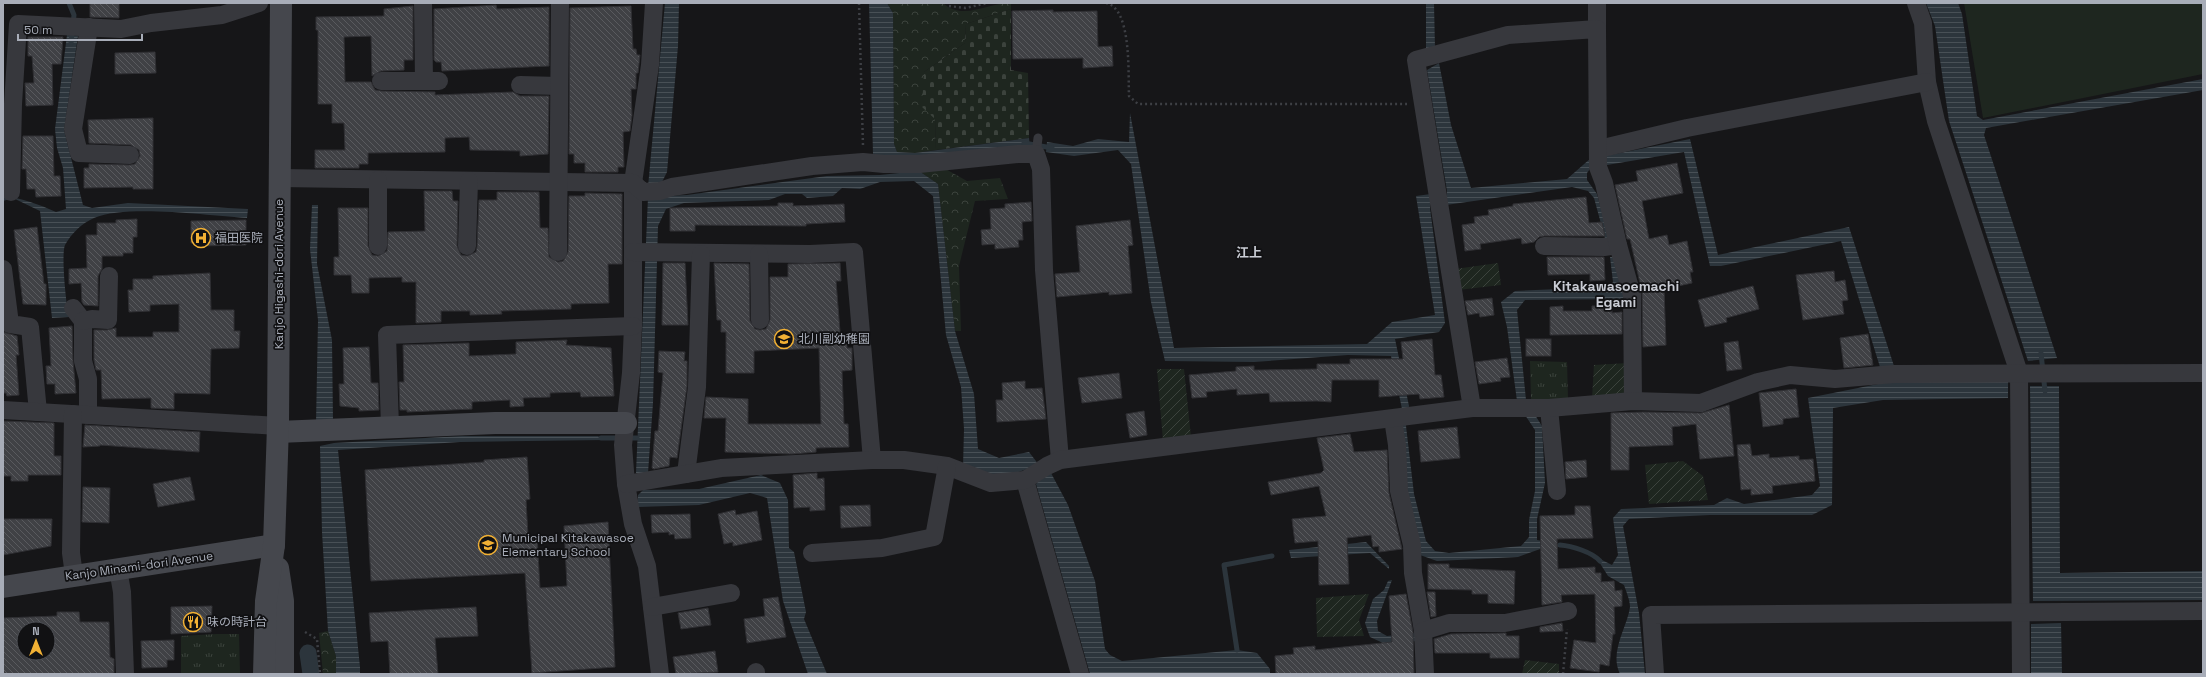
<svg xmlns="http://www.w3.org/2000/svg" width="2206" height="677" font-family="'Space Grotesk','Noto Sans JP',sans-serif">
  <defs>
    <pattern id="grass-tufts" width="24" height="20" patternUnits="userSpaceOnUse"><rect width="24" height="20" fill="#1e261f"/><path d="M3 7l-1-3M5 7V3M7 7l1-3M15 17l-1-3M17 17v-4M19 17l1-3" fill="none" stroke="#3c433d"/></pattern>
    <pattern id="forest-crowns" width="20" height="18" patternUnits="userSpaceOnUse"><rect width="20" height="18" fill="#1e261f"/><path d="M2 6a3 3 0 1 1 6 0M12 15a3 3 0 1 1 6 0" fill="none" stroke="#3c433d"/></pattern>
    <pattern id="cemetery-stones" width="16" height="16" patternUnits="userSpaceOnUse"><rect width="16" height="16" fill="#1e261f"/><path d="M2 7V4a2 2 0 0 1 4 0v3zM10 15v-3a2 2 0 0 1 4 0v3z" fill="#3c433d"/></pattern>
    <pattern id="garden-furrows" width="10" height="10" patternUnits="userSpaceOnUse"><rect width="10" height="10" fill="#1e261f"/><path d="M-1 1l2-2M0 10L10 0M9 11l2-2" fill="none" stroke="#3c433d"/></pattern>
    <pattern id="water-rules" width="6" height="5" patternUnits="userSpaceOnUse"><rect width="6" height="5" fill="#2c353c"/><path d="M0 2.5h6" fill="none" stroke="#485056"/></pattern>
    <pattern id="building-back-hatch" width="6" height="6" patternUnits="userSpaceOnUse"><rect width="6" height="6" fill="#404145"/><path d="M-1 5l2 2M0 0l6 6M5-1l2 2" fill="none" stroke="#595a5e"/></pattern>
  </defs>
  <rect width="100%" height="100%" fill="#161618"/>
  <g fill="url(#grass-tufts)">
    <path d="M1530,361L1567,362L1568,399H1531Z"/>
    <path d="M217,634H239L240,674H181V636Z"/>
  </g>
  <g fill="url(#forest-crowns)">
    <path d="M899,3H943C962,21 987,3 1011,3V9L966,24L965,43L924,72L935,119L936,150L915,153L897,152L894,144L893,13L888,4Z"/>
    <path d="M942,167L967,181L1000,178L1008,199L975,201L959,266L961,331H955L938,184L919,171Z"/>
    <path d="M328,631L336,656V674H323L319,633Z"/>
  </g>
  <path fill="url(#cemetery-stones)" d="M1011,9V70L1028,73L1029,138L936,150L935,119L922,107L924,72L965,43L966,24Z"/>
  <g fill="url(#garden-furrows)">
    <path d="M1498,263L1501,285L1458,290L1455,269Z"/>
    <path d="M1628,363L1629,396L1592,399L1594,365Z"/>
    <path d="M1157,369H1184L1191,437L1163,441Z"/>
    <path d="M1683,461L1703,476L1708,500L1649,504L1645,465Z"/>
    <path d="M1369,594L1359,620L1364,636L1317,637L1316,598Z"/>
    <path d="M1525,660L1559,664V674H1522Z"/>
  </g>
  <path fill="#1e261f" d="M1964,3H2203V74L1983,118Z"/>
  <g fill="url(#water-rules)">
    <path d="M665,3H679L678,46L667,172L660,186L648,187Z"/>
    <path d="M869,3H887L893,13L894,144L897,152L915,153L1029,138L1030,147L884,158L873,154Z"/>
    <path d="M1426,3H1434L1435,49L1426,51Z"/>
    <path d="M1926,3H1958L1962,14L1977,116L1983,120L2203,79V90L1986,128L1984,135L2057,358L2028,361L1949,121L1935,26Z"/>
    <path d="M67,35L78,36L64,130L83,205L92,208L128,203L248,209L247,218C209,216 128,204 94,218C82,223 71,234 65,245C61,254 66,305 69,317L52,318L40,211L13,198L3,201V195C22,199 39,204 56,212L66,209L63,168L57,148L55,129Z"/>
    <path d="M1439,63L1451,125L1471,188L1567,179L1591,158L1592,166L1587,173V180L1597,194L1610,239L1606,242L1594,198L1588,191L1572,187L1446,205L1447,191L1427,70Z"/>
    <path d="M1130,113L1174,348L1367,344L1392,322L1435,315L1416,196L1431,194L1430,208L1445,323L1439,332L1395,339L1409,406L1406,426L1414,494L1426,541L1435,551L1449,553L1521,546L1529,537V520L1535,491V430L1525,415H1535L1542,426L1545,483L1537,519V540L1567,546L1543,548L1518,557L1437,561L1420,555L1406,494L1402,409L1391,356L1348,355L1254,362L1165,361L1151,302L1131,164L1118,150L1074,156L1046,152L1047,142L1073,146L1098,139L1129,142Z"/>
    <path d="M1690,139L1718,255L1849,227L1894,366L1880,367L1841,241L1721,266H1710L1684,152L1607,165L1605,156Z"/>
    <path d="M919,171L938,184L955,331L974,394L978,449L999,458L1029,452L1039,465L1015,473L992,476L963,467L964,429L961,387L946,335L933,196L914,181L880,182L860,189L842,188L833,196L807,198L802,194H785L769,200L684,203L666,209L658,226L653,403L648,473H636L648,197L687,195L827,176L880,175Z"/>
    <path d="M312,205H318L317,264L332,340L333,422L316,424L318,320L310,249Z"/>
    <path d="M1610,257H1616L1624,299L1525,300L1517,310L1526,400L1517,401L1507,327L1501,302L1515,291L1607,287L1613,282Z"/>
    <path d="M2008,381V398L1883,400L1833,408L1832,505L1812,515H1710L1629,519L1623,526L1639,613L1645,674H1620C1609,652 1627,628 1630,607C1630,600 1626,591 1624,585L1608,576L1596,557L1612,565L1618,555L1613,518L1621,509L1714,505L1727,498L1744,504L1812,495L1820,486L1808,398L1888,382Z"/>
    <path d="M2030,386H2059L2060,573L2203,571V600L2033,601Z"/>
    <path d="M462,436H598L604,440L460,442L338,450L360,667V674H336V656L328,631L322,532L320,446L334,443Z"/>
    <path d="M1051,473L1068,505L1095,581L1105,649L1110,655L1122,661L1237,650L1257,653L1270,669V674H1090L1036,484L1042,476Z"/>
    <path d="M761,475L780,483L788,500L789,548L794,552L806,612L804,619L827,674H808L783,601L767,498L750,493L699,505L638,507V495L643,490L699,489Z"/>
    <path d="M1366,542L1389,566V569L1370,553L1291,558L1289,550Z"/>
    <path d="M1392,580L1377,621L1378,631L1387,636L1416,633L1418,641L1383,643L1370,637L1365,623L1373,599L1384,590L1388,581Z"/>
    <path d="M2061,623L2062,674H2031V624Z"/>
  </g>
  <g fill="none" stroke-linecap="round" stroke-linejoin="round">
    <g stroke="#2c353c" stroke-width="5">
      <path d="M69,3L74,15L71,43"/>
      <path d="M1024,143L1052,148"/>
      <path d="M2041,353L2045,391"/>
      <path d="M601,438H637"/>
      <path d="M1560,545C1572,546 1592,552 1600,561"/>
      <path d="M1237,650L1224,565L1272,556"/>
    </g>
    <path stroke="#2c353c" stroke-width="17" d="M308,653L311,674"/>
  </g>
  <g fill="url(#building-back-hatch)" stroke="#303034" fill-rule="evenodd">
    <path d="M90,3H119V18L90,17Z"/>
    <path d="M496,5L497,9L549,7V66L442,71L441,62H436L434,60V9Z"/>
    <path d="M413,6V60H404V70L381,71L372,76L371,36L344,37L345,82H371L375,90L381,91L435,92V95L513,92L520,96H549L548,154L520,156V151L470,150L469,137L445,138V152L368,153V164H359V168H315V150H345L344,123H332V104H318V30H316V17L384,16V9Z"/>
    <path d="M631,6L633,49H636L637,55H640L638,73H636V89H631L632,115L630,131L623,132L624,167H618V172H585V163H574V154H569L570,8Z"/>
    <path d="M1053,10V12L1097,11L1098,47L1112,46L1113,66L1083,68V58L1013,59L1012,11Z"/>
    <path d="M28,37H63L61,64H52L53,105L26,106L25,83H34L32,56H28Z"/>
    <path d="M155,52L156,73L115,74V53Z"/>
    <path d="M153,118V189H133V187L84,188V168H89V164L130,165L135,164L140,156L139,150L131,145L89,143L88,120Z"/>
    <path d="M23,136H53L54,176H60L61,196L36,197L35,189H27L26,169H22Z"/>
    <path d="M1677,163L1683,193L1642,201L1649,239L1667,235L1669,245L1687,241L1693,272H1690L1692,283L1664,289L1666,345L1643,347L1642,292L1630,239H1627L1615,185L1638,181L1636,171Z"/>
    <path d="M424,191H452L453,201H458L457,246L461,255L467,256L476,252L477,247L479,200H497V192H539L540,228H548L549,257L558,262L563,261L568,252L569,196H585V193L622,194V264H608L609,303L571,304V309L501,311L502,314L470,315V311H441V322L416,323V282H402V277L369,278V293H352L351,275H334V257H339L338,208H368V246L372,255L378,256L387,251L388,232L425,231Z"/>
    <path d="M1586,197L1589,223L1602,222L1605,236H1544L1539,237L1534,242L1522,244L1521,238L1480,244L1481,249L1465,251L1462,225L1475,223L1474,217L1489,215L1488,210L1513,206V204Z"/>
    <path d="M1031,202L1032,221L1022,222L1023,240H1018L1019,247L995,249V244L982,245L981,230L991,229L990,209L1005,208V204Z"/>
    <path d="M778,203H793V206L844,204L845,222L806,224V226L695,225V231H670V208L778,206Z"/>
    <path d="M137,219V237H133V253H123V256H102V269L98,276V306L84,305L82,302L81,283L69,284V269L87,268L86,235H97V223H116V220Z"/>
    <path d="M246,220V245L198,246V243H191V221Z"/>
    <path d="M1130,220L1133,245L1128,246L1132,293L1109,295V292L1057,297L1055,274L1080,272L1076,226Z"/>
    <path d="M37,227L44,284H46V305L23,304L14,230Z"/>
    <path d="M1547,257H1604L1605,280L1590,281V274L1548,275Z"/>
    <path d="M663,263H685L688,325H662Z"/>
    <path d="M714,263L749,264L750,321L755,329L760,330L766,329L770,320V277H788V264L840,263L841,281H836L841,344H847V348H852V370L842,371L844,424H848L849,447L816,448V452L792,454L725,452L726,418H704L706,397L748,399V424H821L819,348L754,351V373H726V332H721V320H717Z"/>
    <path d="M1834,271L1835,282L1845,280L1848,300L1842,301L1844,314L1803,320L1796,275Z"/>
    <path d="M210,273L211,310H234V331H240L239,348L211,349L210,394L174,393V409L151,408V398L102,399L101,370H96L94,360V330H107L116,328V337H153V332H179V304L150,305V311L129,312L128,290H133V279H153V276Z"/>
    <path d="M1753,286L1759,309L1726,318L1727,322L1705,327L1698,300Z"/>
    <path d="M1492,298L1494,315L1480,317L1479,313L1468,315L1465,301Z"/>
    <path d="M1563,306V311H1592V306H1612V313L1622,312V334L1550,335V307Z"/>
    <path d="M72,326L73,361L76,393L55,394V384H47L46,366H51L49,328Z"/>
    <path d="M3,332L17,336L19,355H16L19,395L7,396L6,393H3Z"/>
    <path d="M1868,334L1873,365L1844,368L1840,338Z"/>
    <path d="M1432,339L1435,375H1441L1444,397L1420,399L1419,394L1379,397V380H1332L1331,402L1317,401L1270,402L1269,393L1237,395V389L1206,392L1207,397L1192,398L1189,375L1236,371V367L1254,366V370H1261L1317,369V364H1350V359H1403L1401,342Z"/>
    <rect x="1526" y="339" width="25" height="17"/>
    <path d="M567,340L566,345L611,348L614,396L581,397L580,392L550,393V397L523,398L524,406L510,407V400L472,402V409L407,412V410H400L399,382H404L403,345L469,343V356L516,354V342Z"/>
    <path d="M1738,341L1742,369L1727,371L1724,343Z"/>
    <path d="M369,347L371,383H378L379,410L359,411V408L340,406L339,384H344L343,348Z"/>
    <path d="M659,351L685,352L684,361H687V386L677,458L670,457L669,466L654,469L652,468L655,431H658L663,373L658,372Z"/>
    <path d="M1507,358L1510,377L1500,378L1501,381L1479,384L1475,362Z"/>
    <path d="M1119,373L1122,398L1082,403L1078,378Z"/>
    <path d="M1025,381V389L1042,388L1046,419L997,422L996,400H1003L1002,383Z"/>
    <path d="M1796,389L1799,417L1783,419V424L1763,427L1759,393Z"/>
    <path d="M1729,405L1734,456L1700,459L1696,424L1672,427L1673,445L1629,447V470H1611V413L1644,412L1701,413Z"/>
    <path d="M1144,411L1147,435L1130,438L1126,414Z"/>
    <path d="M3,421L54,423V456H61V475H28V481H11V476H3Z"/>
    <path d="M85,425L200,432L199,452L100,445V446L83,447Z"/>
    <path d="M1457,427L1460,458L1421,462L1418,431Z"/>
    <path d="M1350,434L1354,452L1387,450L1389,493L1402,549L1379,552V546L1373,547L1371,535L1347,538L1349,584L1319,585L1318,541L1295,543L1292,519L1326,516L1319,486L1271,495L1268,482L1321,473L1324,470L1317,438Z"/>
    <path d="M1750,444L1752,456L1769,454V458L1799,456V460L1813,459L1815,481L1772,486L1773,493L1751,495V489L1741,490L1737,445Z"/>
    <path d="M527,457L530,499L526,500L528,536H537L540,588L567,586L564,526L608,522L615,667L532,673L525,573L371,581L365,470L484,462V460Z"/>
    <path d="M1586,460L1587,477L1566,479L1565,462Z"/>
    <path d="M817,473V479L824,478L825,510L810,511V507L794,508L793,475Z"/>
    <path d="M190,477L195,500L158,507L153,484Z"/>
    <path d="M83,487L110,488L109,523L82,522Z"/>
    <path d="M870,505L871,526L841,528L840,506Z"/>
    <path d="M1575,506H1590L1593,538L1557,539L1558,569L1595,567V573H1601V582L1614,581L1615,591L1622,590V606L1614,607L1615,634H1613L1609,666L1600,664L1599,672L1570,668L1574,640L1596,643L1595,594L1561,595L1562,602L1542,605L1540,516L1575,515Z"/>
    <path d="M735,510L736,515L757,511L762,540L733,546V542L724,544L718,514Z"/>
    <path d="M690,514L691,538L675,539L674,534L669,535V532L652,533L651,515Z"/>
    <path d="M3,519H52L51,546L3,555Z"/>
    <path d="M1428,564H1449V568L1515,571L1514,604L1488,603V594H1472V590L1428,589Z"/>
    <path d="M1427,592H1435L1436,616L1431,617Z"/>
    <path d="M1406,594L1413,632L1414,674H1276L1275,656L1294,654L1293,648L1315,646V650L1392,642L1389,596Z"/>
    <path d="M778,597L786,637L747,643L744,619L765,616L763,599Z"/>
    <path d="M212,606L211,632L171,634V607Z"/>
    <path d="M476,607L478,636L435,638L438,674H390L388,641L371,642L369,613Z"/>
    <path d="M708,608L711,625L681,629L678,613Z"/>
    <path d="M57,612H79L80,622H109L110,657L114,659V674H3V618L57,616ZM24,629H48V653H24Z"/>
    <path d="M1562,623L1563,631L1540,632V627Z"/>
    <path d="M1506,633V636H1519V658H1490V653H1435L1434,639L1451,634Z"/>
    <path d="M174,640V660H167V667L142,668L141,641Z"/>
    <path d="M715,651L718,672L676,674L673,657Z"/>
  </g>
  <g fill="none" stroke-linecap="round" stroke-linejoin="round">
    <g stroke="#3d3f44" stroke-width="2.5" stroke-dasharray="2 3" stroke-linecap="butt">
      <path d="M859,3L863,146"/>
      <path d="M1106,3C1132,8 1128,75 1129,96L1138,104H1407"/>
      <path d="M949,6L965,8L988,3"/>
      <path d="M305,632L317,639L320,674"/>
      <path d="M1563,674L1567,629"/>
    </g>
    <path stroke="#37383d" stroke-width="9" d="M1036,154L1038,138"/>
    <g stroke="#37383d" stroke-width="18">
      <path d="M423,3L424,81"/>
      <path d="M654,3L650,65L633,183V326L631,373L623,445L626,484L633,524L647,566L660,674"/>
      <path d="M1597,3V29"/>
      <path d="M1916,3L1923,23L1927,82L1936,121L2019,373L2021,674"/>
      <path d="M89,27L73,129L79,153L130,155"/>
      <path d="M381,81H439"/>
      <path d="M520,85L559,86"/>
      <path d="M1599,149L1687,128L1927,82"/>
      <path d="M279,178L633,183L643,192L660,191L672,187L812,166L863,162L884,164H919L1018,154H1036L1041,169L1044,270L1060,460"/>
      <path d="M378,180V246"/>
      <path d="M11,192L13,104L18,24L121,29L151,23L222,15L259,3"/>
      <path d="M467,246L469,181"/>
      <path d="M1544,246L1604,247L1618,245"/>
      <path d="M558,252L560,3"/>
      <path d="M633,252L810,254L854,252L872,460"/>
      <path d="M759,254L760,320"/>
      <path d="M3,269L10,324L30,327L38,412"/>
      <path d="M73,308L83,321V361L88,379V415"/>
      <path d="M83,321L92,319L108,320L109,276"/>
      <path d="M1472,408L1416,60L1508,35L1597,29L1598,167L1604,183L1618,245L1632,295L1633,401"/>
      <path d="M1549,408L1557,491"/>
      <path d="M3,410L278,426"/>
      <path d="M73,414L71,553L74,575"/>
      <path d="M1393,419L1397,445L1399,491L1412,545L1413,573L1423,631L1425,674"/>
      <path d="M390,427L387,335L633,326"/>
      <path d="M686,474L697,387L701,254"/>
      <path d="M1025,480L1080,674"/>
      <path d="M626,484L721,468L872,460H904L947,466L991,483L1025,480L1047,466L1060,460L1472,408H1549L1633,401L1701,403L1758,382L1790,375L1835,379L1894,374L2203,373"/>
      <path d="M812,553L882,548L934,537L947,466"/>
      <path d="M118,569L122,592L125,674"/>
      <path d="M652,607L731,593"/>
      <path d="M1423,631L1449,623H1505L1568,611"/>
      <path d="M756,672V674"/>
      <path d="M1655,674L1651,615L2203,611"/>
    </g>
    <g stroke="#45474d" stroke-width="22">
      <path d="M278,432L495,423H626"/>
      <path d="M278,568L283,601V674"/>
      <path d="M3,587L274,545"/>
      <path d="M264,674L266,601L274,545L278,426L281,3"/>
    </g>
  </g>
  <defs>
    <g id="hospital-ring" transform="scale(1)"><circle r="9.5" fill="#111113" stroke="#f2b134" stroke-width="1.5"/><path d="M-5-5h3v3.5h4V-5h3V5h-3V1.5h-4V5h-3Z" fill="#f2b134"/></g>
    <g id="school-ring" transform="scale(1)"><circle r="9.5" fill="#111113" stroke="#f2b134" stroke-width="1.5"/><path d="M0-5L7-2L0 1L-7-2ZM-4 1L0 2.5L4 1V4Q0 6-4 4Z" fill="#f2b134"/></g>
    <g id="restaurant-ring" transform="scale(1)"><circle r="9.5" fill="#111113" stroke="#f2b134" stroke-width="1.5"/><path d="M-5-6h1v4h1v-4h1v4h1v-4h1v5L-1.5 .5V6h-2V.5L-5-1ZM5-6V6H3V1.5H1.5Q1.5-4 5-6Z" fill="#f2b134"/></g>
  </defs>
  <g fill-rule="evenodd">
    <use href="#hospital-ring" x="201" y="238"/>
    <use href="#school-ring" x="784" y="339"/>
    <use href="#school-ring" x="488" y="545"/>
    <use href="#restaurant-ring" x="193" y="622"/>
  </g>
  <g text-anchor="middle" stroke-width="3.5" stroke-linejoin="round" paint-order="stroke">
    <g font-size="12" fill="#a8adb8" stroke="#111113" text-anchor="start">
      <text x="215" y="242">福田医院</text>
      <text x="798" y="343">北川副幼稚園</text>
      <text x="502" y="542">Municipal Kitakawasoe<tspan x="502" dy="14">Elementary School</tspan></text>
      <text x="207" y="626">味の時計台</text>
    </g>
    <g font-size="12" fill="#a8adb8" stroke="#111113">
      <text transform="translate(279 274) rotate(-90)" y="4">Kanjo Higashi-dori Avenue</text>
      <text transform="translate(139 566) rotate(-8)" y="4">Kanjo Minami-dori Avenue</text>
    </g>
    <g font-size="13" font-weight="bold" fill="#c9ccd4" stroke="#111113">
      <text x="1249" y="257">江上</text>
    </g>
    <g font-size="14" font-weight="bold" fill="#c9ccd4" stroke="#111113">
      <text x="1616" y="291">Kitakawasoemachi<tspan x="1616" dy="16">Egami</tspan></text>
    </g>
  </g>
  <rect width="2206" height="677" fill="none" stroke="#a8adb8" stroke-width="8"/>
  <g transform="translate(36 641)"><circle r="19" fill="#111113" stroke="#4d4f55"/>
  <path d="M0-3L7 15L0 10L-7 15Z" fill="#f2b134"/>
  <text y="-6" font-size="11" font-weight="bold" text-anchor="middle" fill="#a8adb8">N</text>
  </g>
  <path d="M18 34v6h124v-6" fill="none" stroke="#a8adb8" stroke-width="2"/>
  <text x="24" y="34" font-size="12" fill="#a8adb8" stroke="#111113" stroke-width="3" paint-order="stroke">50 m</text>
</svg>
